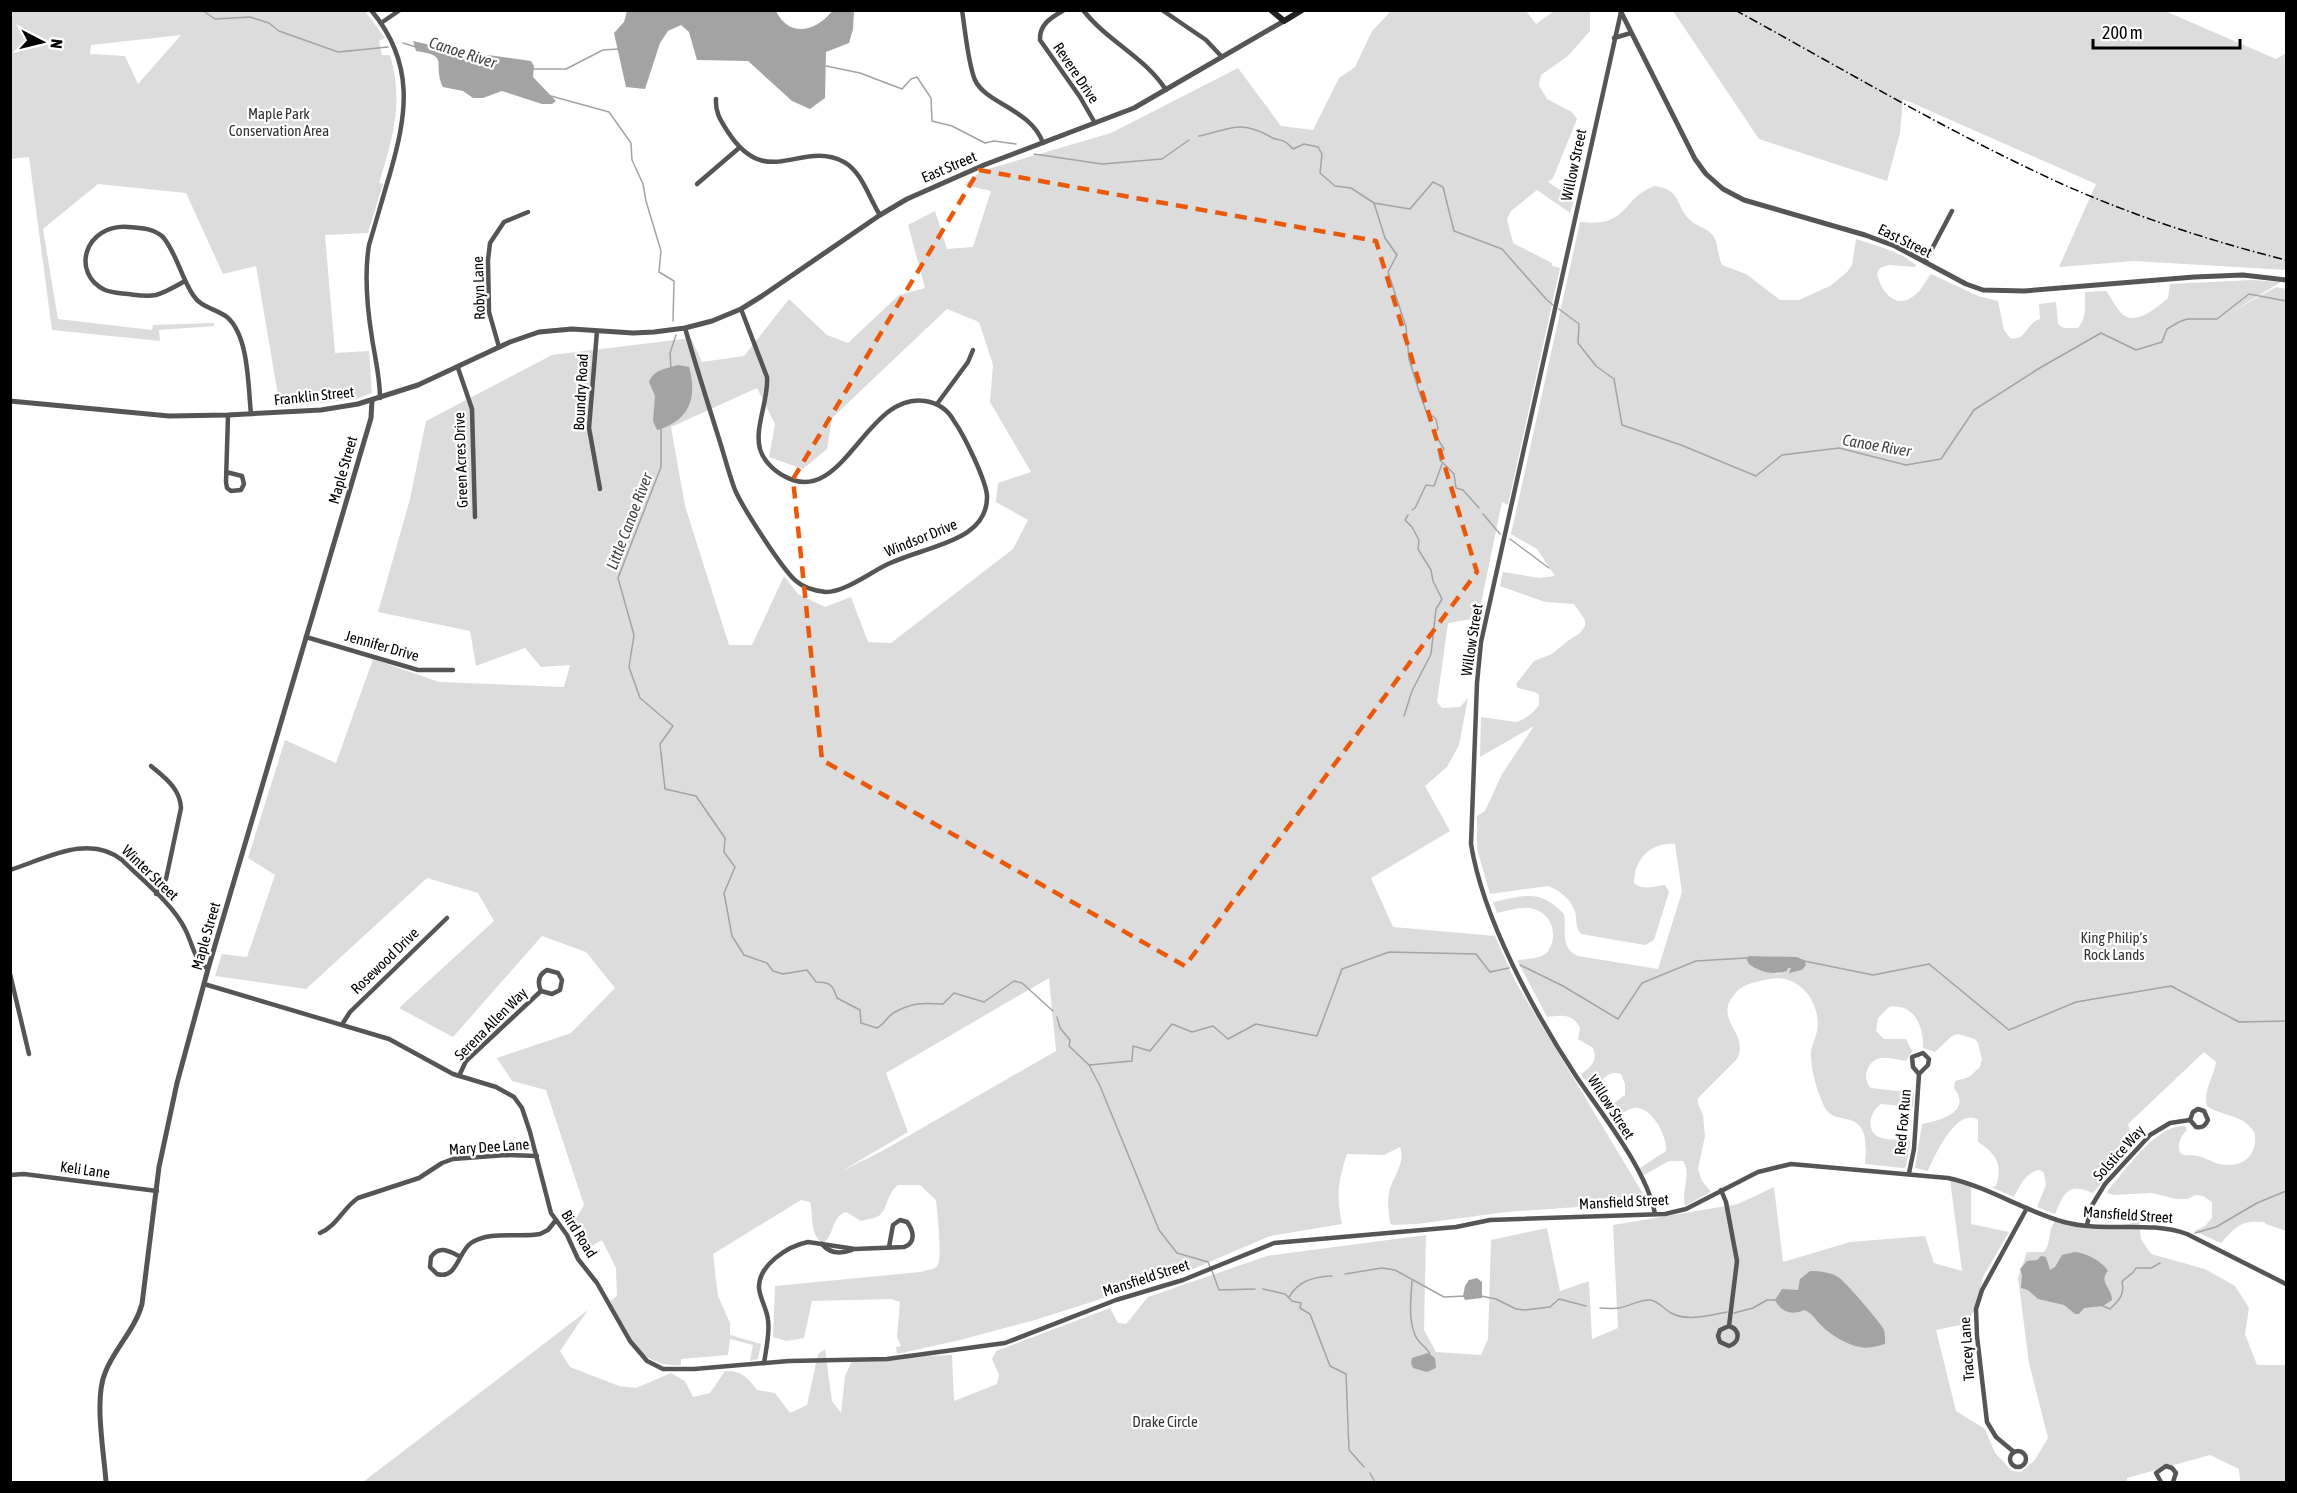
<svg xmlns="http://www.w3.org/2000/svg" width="2297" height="1493" font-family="'Asap Condensed',sans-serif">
  <rect width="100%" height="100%" fill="#fff"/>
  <g fill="#dcdcdc" fill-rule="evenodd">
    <path d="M10,11H365L385,38L379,41L382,55H390C404,103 393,137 379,183L383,184L368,233L325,235L335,353L369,351L372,393L356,399L280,407L256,266L223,274L186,193L98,184L43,229L58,319L152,330L153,325L214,323V326L159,330L160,341L52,330L29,157L11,159ZM181,35L138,84L125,56L90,54L91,45Z"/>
    <path d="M1391,11H1526L1536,24L1554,11H1590V31L1568,56L1541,75L1539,85L1547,99L1572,112L1577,119L1553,178L1548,182L1574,199L1570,213L1537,190L1511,211L1507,219L1513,243L1552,263V266L1560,268L1508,505L1502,502L1478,618L1448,623L1437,702L1442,708L1460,707L1468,698L1459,745L1447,767L1425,786L1450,831L1371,878L1393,927L1495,936L1515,981L1648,1202L1506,1212L1417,1224L1393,1225L1390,1223C1389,1213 1387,1202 1389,1193C1392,1177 1406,1164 1400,1147L1384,1155L1347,1154C1338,1181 1336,1196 1342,1224L1270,1236L1186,1272L1035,1320L960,1340L897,1354L896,1347L901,1346L897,1337L900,1302L892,1299L812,1301L804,1338L786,1341L773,1337L775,1286L920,1272C925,1270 934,1270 937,1266C943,1259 937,1211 936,1200L920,1185H898C886,1195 888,1208 880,1215C876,1219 866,1219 861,1221L846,1212C831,1216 835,1236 823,1243C809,1235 814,1215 810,1202L801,1200L713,1254L718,1296L730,1323V1335L761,1344L758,1359L750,1361L753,1345L730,1339L728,1355L681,1359V1365C638,1368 628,1334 610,1301L617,1296L616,1268L602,1240L586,1249L569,1230L584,1205L546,1090L512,1081L497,1058L571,1033L615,988L586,952L542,936L453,1037L399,1008L494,921L478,893L427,878L306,989L215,976L222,954L247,957L275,875L248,858L285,740L336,763L373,659L439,682L564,687L570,665L541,667L525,648L476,666L470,631L378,612L410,499L426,421L552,355L691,338L702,362L744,356L789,299L827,335L848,343L899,295L925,288L908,225L935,211L947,249L973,247L991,191L964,185L981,171L1111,133L1238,68L1281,126L1313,130L1339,78L1355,67L1372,31ZM947,309L979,322L993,365L990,402L1031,472L998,483L996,502L1028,520L1013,549L891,643L868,642L851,597L825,607L798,594L784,576L752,645H729L685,506L671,427L757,388L775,424L769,457L803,469L827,449L832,418ZM1049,978L1056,1051L884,1150L842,1171L908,1132L886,1073Z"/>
    <path d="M1673,11H2165L2276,59L2286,53V270L2134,261L2059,267L2096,184L1903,99L1900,133L1887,181L1759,139Z"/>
    <path d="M1655,186C1680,190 1675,201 1687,217C1695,227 1708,227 1714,237C1718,244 1718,256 1722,265L1746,274L1780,300H1799L1830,286L1847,272L1852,265L1856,239C1877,246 1899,251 1916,265L1914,267L1889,265L1880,268L1877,274C1883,298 1901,312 1920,290C1924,285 1927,279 1931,274L1978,296L1998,301L2004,330L2010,338C2026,342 2026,323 2040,319L2039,304L2056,302L2058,324L2064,328H2078C2087,318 2085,304 2085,292L2106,291C2111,297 2115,306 2120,312C2134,328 2156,308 2168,298L2170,284L2251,280L2281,282L2230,313L2276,287L2286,289V1231L2266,1224L2264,1222C2240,1220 2236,1227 2221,1243L2194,1231L2205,1226L2212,1218V1202L2203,1196L2196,1195L2187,1199H2176L2152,1193L2114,1195L2107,1193L2108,1190C2126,1170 2156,1124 2185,1126L2187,1130C2180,1137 2177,1144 2180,1153C2186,1157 2191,1154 2198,1156C2204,1157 2210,1161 2216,1163C2231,1168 2250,1164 2254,1147C2256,1141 2256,1134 2252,1129C2241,1114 2221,1116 2207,1106C2203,1089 2214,1078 2216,1062L2204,1052L2128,1124L2130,1131L2141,1138L2093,1193C2068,1182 2064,1193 2055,1214L2037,1207L2046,1185L2044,1173L2040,1170C2026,1171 2020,1186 2014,1197L1991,1187L1996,1186C2003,1164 1996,1154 1978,1142V1120C1957,1106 1934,1157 1928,1171L1915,1168L1922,1124C1939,1121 1973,1112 1954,1088L1955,1081L1969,1077L1980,1067L1982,1059L1978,1043L1975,1039L1958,1034L1952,1036L1935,1052L1923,1048C1924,1026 1914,1003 1889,1007L1878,1018L1876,1031L1884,1039H1906L1912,1051L1906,1061C1898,1060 1889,1057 1881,1058C1867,1060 1861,1079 1871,1088L1914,1093L1913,1107L1881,1104C1870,1111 1865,1130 1879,1137C1888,1141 1899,1139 1909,1140L1910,1142L1906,1167L1903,1168L1865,1164C1872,1100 1835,1131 1824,1106C1817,1091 1812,1074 1811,1057C1810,1047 1815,1041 1817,1031C1822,1003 1799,973 1770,979C1756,982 1742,983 1733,996C1714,1021 1750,1033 1737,1059L1698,1098V1104L1703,1115L1705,1136L1698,1169L1702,1181L1711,1192L1685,1206C1681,1189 1692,1174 1683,1161H1669L1644,1175L1640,1168L1666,1151C1668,1137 1651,1105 1634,1108C1626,1109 1619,1116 1613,1120L1606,1109L1625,1095V1084L1621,1074C1607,1069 1601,1082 1593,1092L1581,1074C1591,1067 1598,1061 1593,1048L1578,1039L1580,1028C1573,1013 1561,1015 1547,1017L1517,960C1526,959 1543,959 1548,951C1560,934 1550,910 1529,908C1519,907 1507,911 1497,913L1493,902C1525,896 1539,888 1564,914C1567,931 1559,947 1578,956L1658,969L1682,892L1675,844C1652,841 1634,859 1634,883C1644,891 1654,886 1665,885L1669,892L1654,940L1645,945L1581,934C1574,926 1578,918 1574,909C1570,899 1558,889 1548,886L1490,894L1477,849V816L1485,811L1502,774L1534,726L1480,757L1481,717L1516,722C1525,720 1534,712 1539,705V695L1535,692L1518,688L1516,684L1534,661L1552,654L1569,640L1580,633L1585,626V620L1574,604L1545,602L1500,586L1503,572L1540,578L1555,576L1537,549L1511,534L1580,222C1630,228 1620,198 1655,186ZM1749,956L1801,958L1806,965L1800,971L1791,972V968H1788L1787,971L1776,974Z"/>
    <path d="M1950,1180L1971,1187V1224L2009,1232L1983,1277L1975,1310L1965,1324L1936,1330L1956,1411L1985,1429L1995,1453L2012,1471L2021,1472L2034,1461L2048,1438L2029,1363L2018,1278L2027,1252H2044C2052,1242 2047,1232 2055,1221L2102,1229L2139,1222L2141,1239L2151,1254L2205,1269L2235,1286L2249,1308L2245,1334L2257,1365H2286V1482H2239L2240,1480L2239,1469L2210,1455L2127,1478V1482H363L588,1310L560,1351L570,1367L619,1386L636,1388L671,1373L685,1381L693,1397L710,1393L725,1371C741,1370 748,1378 757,1390L775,1393L790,1413L807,1405L818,1354L825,1349L832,1401L841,1413L845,1376L853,1359L952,1355L954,1401L997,1384L999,1375L992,1359L996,1351L1110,1308L1118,1323L1126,1324L1148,1297L1267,1256L1426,1235L1424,1330L1436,1352L1481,1355L1488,1339L1491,1240L1547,1228L1560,1291L1589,1281L1592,1339L1618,1328L1613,1225L1738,1204L1774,1187L1783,1262L1850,1242L1925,1236L1934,1263L1962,1271Z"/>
  </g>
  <g fill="#a3a3a3">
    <path d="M627,11H776C789,38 816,32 832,11H854L853,29L849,43L826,52L825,98L810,109L792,101L748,61L697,60L689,32L681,25L668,31L660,43L645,89L626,87L614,33L624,22Z"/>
    <path d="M413,41L439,47L469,58L488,55L531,61L534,66L533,77L556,101L552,104H542L502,91L483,98H473L463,91L443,87C432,63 451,56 416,51Z"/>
    <path d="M678,365L689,367C698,398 689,421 657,430L653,421L655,396L649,382C654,369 666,369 678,365Z"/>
    <path d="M1749,956L1797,957L1804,960L1806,965L1802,970L1789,973L1791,968H1788L1787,971C1774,975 1761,973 1749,964L1746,958Z"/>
    <path d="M2075,1252C2086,1253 2102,1261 2108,1271C2098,1282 2112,1288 2112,1300L2103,1306L2084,1308L2079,1314H2075L2064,1305L2038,1299L2028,1290L2021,1288L2022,1275L2020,1269L2027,1261L2037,1260L2041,1256L2046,1257L2050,1270L2055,1267L2062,1255Z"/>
    <path d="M1810,1271C1819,1271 1830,1272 1838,1277C1844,1280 1881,1323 1884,1330C1885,1334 1885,1340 1885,1344C1877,1346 1868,1349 1860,1347C1848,1345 1830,1335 1822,1326C1815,1320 1814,1314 1804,1310C1792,1316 1781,1312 1775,1300L1782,1289L1798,1290L1800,1279Z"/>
    <path d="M1477,1278L1482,1282V1298L1465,1300L1463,1296L1465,1286L1469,1280Z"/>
    <path d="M1428,1353L1435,1358L1436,1368L1427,1372L1413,1368L1411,1363L1412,1358Z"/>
  </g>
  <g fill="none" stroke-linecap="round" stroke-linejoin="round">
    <g stroke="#a3a3a3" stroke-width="1.5">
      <path d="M202,10L215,19L250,17L269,23L279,31L338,52L388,47"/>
      <path d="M403,43L416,47"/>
      <path d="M826,66L860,73L902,89L911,79L917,77L931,98L932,121L952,126L985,143L994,141L1016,144"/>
      <path d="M532,69H566L603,50L618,49"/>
      <path d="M551,96L609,112L631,143L632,160L643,184L646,201L661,251L659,272L674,281L673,321"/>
      <path d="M1199,136C1229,130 1239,119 1269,136C1280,143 1282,136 1293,149L1304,144L1318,147L1322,154L1320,173L1335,186L1351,188L1374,203L1410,209L1433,182L1443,187L1454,231L1502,249L1546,299L1553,305"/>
      <path d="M1034,154L1102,164L1162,159L1189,140"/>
      <path d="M1374,203L1385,238L1397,255L1388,272L1406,327L1409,359L1419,391L1426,411L1436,419L1438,429L1434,433L1444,449L1439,454L1440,460L1454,474L1456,488L1463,490L1479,508"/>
      <path d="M1559,309L1579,324L1578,343L1596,366L1614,379L1622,425L1681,445L1756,476L1782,455L1839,448L1906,465L1941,459L1974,410L2038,369L2101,333L2136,350L2162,342L2167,329L2179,322L2187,319H2217L2249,294L2286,301"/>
      <path d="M671,369L670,353L676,335"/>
      <path d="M661,427V467L618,578L634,635L629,667L640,698L673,726L660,744L665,789L696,796L725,838L724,852L735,867L724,893L732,936L744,955L767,963L773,971L783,974L807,970L816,982C830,982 833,985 837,998L860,1010L861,1023L877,1028C885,1024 888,1015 895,1012C913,1002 924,1003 943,1004L954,993L984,1002L1014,981L1022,983L1053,1011"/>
      <path d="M1412,510L1415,508L1426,485L1434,486L1442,464"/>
      <path d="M1483,514L1500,534"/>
      <path d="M1510,539L1549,568"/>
      <path d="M1404,716L1412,691L1431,654L1436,609L1442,599L1433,581L1431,570L1418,549L1419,540L1412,527L1405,520L1408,515"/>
      <path d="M1804,961L1873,975L1929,964L2009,1030L2076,1002L2171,986L2239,1022L2286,1021"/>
      <path d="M1520,965L1563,986L1618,1019L1642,983L1696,961L1746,958"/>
      <path d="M1057,1017L1060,1028L1070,1040L1069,1046L1089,1065L1100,1086L1159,1230L1177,1253L1208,1262L1210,1267"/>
      <path d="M1089,1065L1132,1061L1133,1046L1150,1051L1172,1024L1192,1032L1213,1026L1228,1039L1256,1024L1317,1036L1342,969L1389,952L1476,954L1490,972L1509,968"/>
      <path d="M2195,1233L2216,1227L2257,1203L2286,1191"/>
      <path d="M1212,1271L1219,1290L1255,1289"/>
      <path d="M1345,1274L1382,1268L1395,1270L1444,1297L1465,1296"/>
      <path d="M1412,1281C1411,1298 1408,1319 1415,1335C1418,1343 1426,1346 1430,1354"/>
      <path d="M1263,1289L1285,1294L1292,1301L1301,1303L1300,1308L1310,1314L1330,1366L1346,1374L1349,1450L1364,1467"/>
      <path d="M1481,1296L1496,1299L1516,1309L1525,1310L1550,1307L1559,1299L1586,1306"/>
      <path d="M1289,1297C1299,1280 1314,1277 1332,1276"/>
      <path d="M2103,1306L2110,1309C2119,1300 2125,1295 2122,1282C2126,1276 2132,1276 2136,1268H2151L2160,1263"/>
      <path d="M1600,1308C1606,1308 1613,1309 1619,1308C1630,1306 1640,1299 1651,1300C1659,1302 1664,1309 1671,1313C1688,1322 1710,1315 1727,1312"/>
      <path d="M1734,1313L1753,1308L1767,1300H1777"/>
      <path d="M1370,1473L1375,1482"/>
    </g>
    <g stroke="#555" stroke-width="4.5">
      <path d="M371,10C416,64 407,115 389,177C382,200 376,222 369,245C364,275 367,307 372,338C375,358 380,377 380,398"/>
      <path d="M962,10C965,29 968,64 975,80C986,104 1031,109 1043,143"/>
      <path d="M1064,10C1052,17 1039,24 1040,40L1080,97L1095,123"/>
      <path d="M1083,10C1107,41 1145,57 1166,90"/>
      <path d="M1162,10L1206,40L1222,57"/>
      <path d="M1621,12L1481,642L1477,683L1471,844C1483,919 1534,1012 1576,1076C1601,1113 1647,1170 1655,1214"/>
      <path d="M381,23L400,10"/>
      <path d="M1614,38L1631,33"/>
      <path d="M716,99C715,113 721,121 728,132C767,192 801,139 844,162C862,172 869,198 880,215"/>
      <path d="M697,184L739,148"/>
      <path d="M1925,262L1952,211"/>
      <path d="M185,281C176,286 166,292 156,295C146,297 137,295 128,294C120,293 112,293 105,290C70,273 85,224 128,227C141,228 153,228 163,237C177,254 181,277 193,295C201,308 215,308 227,317C249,336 248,386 251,414"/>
      <path d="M685,328C696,366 708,404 720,442C725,458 729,474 735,490C743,508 782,569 796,581C804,588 816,591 826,592C845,592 871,572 888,564C899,559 911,555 923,551C949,542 988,532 987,496C986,480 964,435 954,421C948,410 938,403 925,401C866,391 843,510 784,476C774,471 763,460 760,449C754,428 769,399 767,377L741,309"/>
      <path d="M597,331L589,428L600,489"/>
      <path d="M499,347L489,312L488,260L490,243L504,222L528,212"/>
      <path d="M458,368L472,409L475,517"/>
      <path d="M937,404L968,362L973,350"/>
      <path d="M226,472L242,476L244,484L241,490L231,491L227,488L226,482L228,415"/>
      <path d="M306,637L418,670H453"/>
      <path d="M151,766C165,778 180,788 181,808L166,879L156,894"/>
      <path d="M10,870C45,859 89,833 122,860C142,880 173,904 185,929C193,944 193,959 208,969"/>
      <path d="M10,974L29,1054"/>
      <path d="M204,984L389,1039L453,1074L496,1087L514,1097L522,1108L530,1132L551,1213L567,1235L578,1259L597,1283L630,1341L647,1361L663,1369H694L789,1361L887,1359L1005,1343L1116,1300L1183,1280L1274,1243L1456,1227L1490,1220L1665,1214L1686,1209L1758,1172L1791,1164L1948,1178C1989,1187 2024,1211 2064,1222C2105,1233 2147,1220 2187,1234L2286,1284"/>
      <path d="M343,1023L350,1012L447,918"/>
      <path d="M459,1076L466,1061L541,991C537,982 538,975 547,970L558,973L562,980L560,990L552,994L541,991"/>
      <path d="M1909,1173L1914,1149L1919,1074L1928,1065L1929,1059L1923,1053L1912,1057L1913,1067L1919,1074"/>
      <path d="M10,1175L24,1174L157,1191"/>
      <path d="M1721,1190L1726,1202L1737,1261L1729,1326L1720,1330L1718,1336L1720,1342L1729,1346C1740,1342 1741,1330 1729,1326"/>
      <path d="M2087,1225L2091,1207L2105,1184L2150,1135L2170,1123L2190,1120L2196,1127C2203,1128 2205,1126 2208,1120L2204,1111L2198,1109L2193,1112L2190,1120"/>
      <path d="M320,1233C337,1226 343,1208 358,1198L419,1178L442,1163L453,1159L506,1155L537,1156"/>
      <path d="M822,1244C830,1254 841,1254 852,1250"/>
      <path d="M459,1256C449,1251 439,1245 431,1257L430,1267L437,1274C457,1280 458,1252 471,1243C490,1230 519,1238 540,1234L548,1230L556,1220"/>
      <path d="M764,1363C766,1349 770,1334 768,1320C767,1309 760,1299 759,1288C758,1265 788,1246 808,1242L855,1249L904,1247C916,1243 914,1231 907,1222L900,1220L893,1225L889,1247"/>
      <circle cx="2018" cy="1459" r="8"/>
      <path d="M2014,1452L1996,1437L1987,1422L1977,1336L1976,1309L1982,1290L2027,1208"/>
      <path d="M2161,1482L2156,1473L2166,1466L2172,1468L2176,1473L2173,1482"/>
    </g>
    <g stroke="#555" stroke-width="5">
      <path d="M1620,10L1695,159L1706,174L1723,189L1744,200L1865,235L1895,246L1966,284L1983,290L2024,291L2194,277L2243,275L2286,280"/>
      <path d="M10,401L169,416L228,415L321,410L358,404L418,385L510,342L539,332L572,329L633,333L654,332L685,328L712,321L741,309L762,296L880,215L907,199L984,165L1134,108L1284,21"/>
      <path d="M106,1482C104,1453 94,1399 105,1373C114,1349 135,1330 142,1304L159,1167L177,1083L208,969L371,418L372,400"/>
    </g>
    <path stroke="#222" stroke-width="6" d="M1271,10L1284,21L1302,10"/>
    <path stroke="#000" stroke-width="1.5" stroke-dasharray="9 3 1.5 3" stroke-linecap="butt" d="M1735,10C1843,69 1950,133 2062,184C2134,216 2210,241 2286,260"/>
  </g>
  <path fill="none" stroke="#e8590c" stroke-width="4.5" stroke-dasharray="12 8" stroke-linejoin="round" d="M979,170L1376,241L1477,572L1185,966L822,760L793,479Z"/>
  <g text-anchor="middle" stroke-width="4.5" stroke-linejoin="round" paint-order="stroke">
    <g font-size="15" fill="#000" stroke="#fff">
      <text transform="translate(1076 73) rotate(56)" y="5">Revere Drive</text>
      <text transform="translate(1574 165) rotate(-78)" y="5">Willow Street</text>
      <text transform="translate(949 167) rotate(-23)" y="5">East Street</text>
      <text transform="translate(1905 241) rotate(26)" y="5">East Street</text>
      <text transform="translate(479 288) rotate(-92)" y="5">Robyn Lane</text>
      <text transform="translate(581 392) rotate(-87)" y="5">Boundry Road</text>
      <text transform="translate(314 396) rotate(-6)" y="5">Franklin Street</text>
      <text transform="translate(461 460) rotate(-92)" y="5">Green Acres Drive</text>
      <text transform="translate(343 470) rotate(-74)" y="5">Maple Street</text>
      <text transform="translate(921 538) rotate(-22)" y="5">Windsor Drive</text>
      <text transform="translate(1472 640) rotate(-81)" y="5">Willow Street</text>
      <text transform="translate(382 646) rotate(16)" y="5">Jennifer Drive</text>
      <text transform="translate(150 873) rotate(44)" y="5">Winter Street</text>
      <text transform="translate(206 936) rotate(-74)" y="5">Maple Street</text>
      <text transform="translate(385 961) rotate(-44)" y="5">Rosewood Drive</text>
      <text transform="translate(491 1024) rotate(-45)" y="5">Serena Allen Way</text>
      <text transform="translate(1611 1107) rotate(57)" y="5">Willow Street</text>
      <text transform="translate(1903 1122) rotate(-85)" y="5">Red Fox Run</text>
      <text transform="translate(489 1147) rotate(-4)" y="5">Mary Dee Lane</text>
      <text transform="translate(2119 1153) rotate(-48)" y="5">Solstice Way</text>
      <text transform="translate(85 1170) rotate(8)" y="5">Keli Lane</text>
      <text transform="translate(1624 1202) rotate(-3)" y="5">Mansfield Street</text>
      <text transform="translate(2128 1215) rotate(4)" y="5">Mansfield Street</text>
      <text transform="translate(579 1234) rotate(58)" y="5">Bird Road</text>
      <text transform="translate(1146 1278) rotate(-18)" y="5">Mansfield Street</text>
      <text transform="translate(1967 1349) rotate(-94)" y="5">Tracey Lane</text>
    </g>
    <g font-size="15" fill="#333" stroke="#fff">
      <text x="279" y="119">Maple Park<tspan x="279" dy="17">Conservation Area</tspan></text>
      <text x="2114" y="943">King Philip’s<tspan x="2114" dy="17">Rock Lands</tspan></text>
      <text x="1165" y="1427">Drake Circle</text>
    </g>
    <g font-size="16" font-style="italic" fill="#444" stroke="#fff">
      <text transform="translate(463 52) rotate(18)" y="6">Canoe River</text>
      <text transform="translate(1877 445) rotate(10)" y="6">Canoe River</text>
      <text transform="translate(629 521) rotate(-69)" y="6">Little Canoe River</text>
    </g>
  </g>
  <rect width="2297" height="1493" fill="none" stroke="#000000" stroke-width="24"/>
  <g transform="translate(42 42) rotate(97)" stroke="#ffffff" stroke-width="4.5" paint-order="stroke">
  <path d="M0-4.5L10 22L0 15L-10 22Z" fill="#000000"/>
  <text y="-9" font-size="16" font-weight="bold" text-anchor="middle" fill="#000000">N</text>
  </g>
  <path d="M2093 39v9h147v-9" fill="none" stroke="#000000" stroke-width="3"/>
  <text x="2102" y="39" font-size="18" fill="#000000" stroke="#ffffff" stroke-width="4.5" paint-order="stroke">200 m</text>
</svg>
